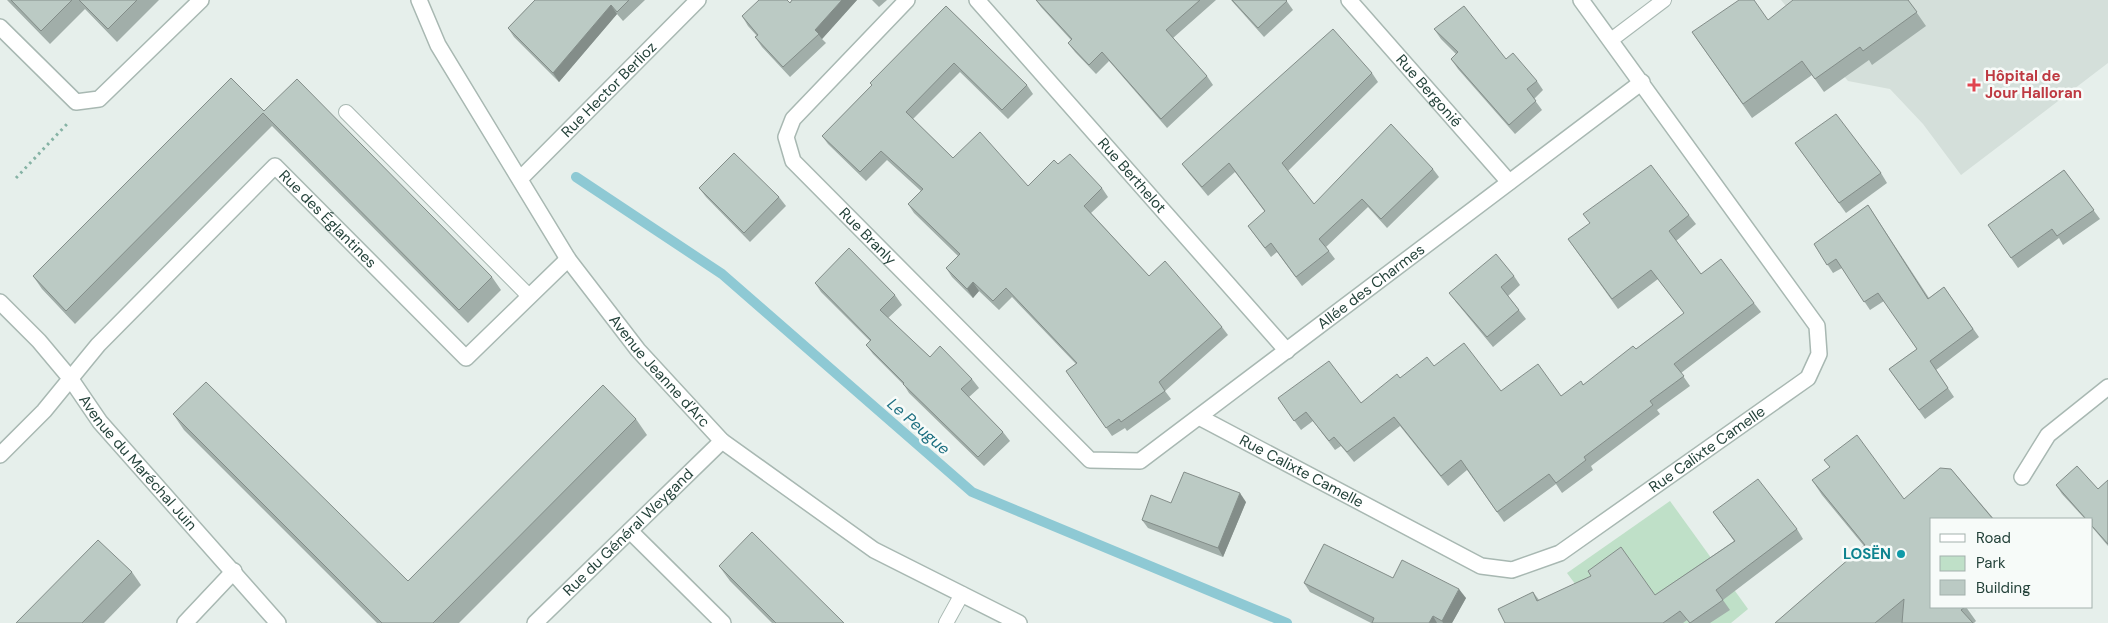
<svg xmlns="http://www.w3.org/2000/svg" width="2108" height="623" font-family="'DM Sans',sans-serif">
  <rect width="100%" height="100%" fill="#e6efeb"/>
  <path fill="#d4dfda" d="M1781,0H2108V63L1961,175L1923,124L1890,89L1848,81Z"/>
  <path fill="#bfe0c8" d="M1670,501L1748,609L1731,623H1604L1567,573Z"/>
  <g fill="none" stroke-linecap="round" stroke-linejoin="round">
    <path stroke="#8ec9d4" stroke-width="10" d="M576,177L722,274L972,492L1287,623"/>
    <g stroke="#a8b8b2" stroke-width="16">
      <g id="lane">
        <path d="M1611,40L1664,0"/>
        <path d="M346,112L529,296"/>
        <path d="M946,623L962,594"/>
      </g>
    </g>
    <g stroke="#a8b8b2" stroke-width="18">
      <g id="street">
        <path id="s1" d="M419,0L438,45L568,259L638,350L722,441L874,550L1019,623"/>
        <path id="s2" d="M907,0L793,119L786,137L793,161L1090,460L1140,461L1642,82"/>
        <path id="s3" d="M977,0L1287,351"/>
        <path id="s4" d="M1349,0L1509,182"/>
        <path d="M0,27L76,102L99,99L201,0"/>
        <path id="s5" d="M520,179L698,0"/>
        <path id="s6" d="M0,302L39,341L70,378L100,422L278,623"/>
        <path id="s7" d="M1199,417L1481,566L1512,570L1560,553L1808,378L1819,354L1817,326L1581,0"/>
        <path id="s8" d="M0,455L44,411L98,345L275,166L466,358L568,259"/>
        <path d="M2022,477L2048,435L2108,387"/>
        <path d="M630,531L723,623"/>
        <path d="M185,623L234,571"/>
        <path id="s9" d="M535,623L722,441"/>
      </g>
    </g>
    <path stroke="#86b3a5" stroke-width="3" stroke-dasharray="2.5 4" stroke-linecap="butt" d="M16,178L67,124"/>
    <use href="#lane" stroke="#fff" stroke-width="14"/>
    <use href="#street" stroke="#fff" stroke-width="15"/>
  </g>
  <g fill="#a1aea9">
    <path d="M7,0H159L117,42L85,9L50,44Z"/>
    <path d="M535,0H645L623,21L617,14L559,82L514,37L508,28Z"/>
    <path d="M792,0H857L822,39L826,43L790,77L762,47L755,37L757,36L748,26L742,16L790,3Z"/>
    <path d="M872,0H887L879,7Z"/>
    <path d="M1036,0H1216L1173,38L1207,76L1213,85L1167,128L1109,61L1096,74L1075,52L1068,43L1071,40L1041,7Z"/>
    <path d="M1231,0H1286L1293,10L1264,37Z"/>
    <path d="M1908,0L1926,26L1872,65L1869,60L1824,92L1812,75L1752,118L1692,32L1768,20Z"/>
    <path d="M946,6L1027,85L1033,94L1008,119L960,72L913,119L953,158L1028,186L1058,164L1102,188L1108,197L1091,213L1149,276L1222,327L1228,335L1165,391L1171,399L1127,431L1125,428L1112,436L1066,371L1076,364L1012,297L999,310L979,291L973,298L952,277L946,268L958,256L914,213L908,204L921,191L887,160L866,181L828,144L822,136L872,85L870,83Z"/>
    <path d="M1434,29L1506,59L1537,81L1543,90L1534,99L1542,110L1515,134L1458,69L1451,59L1456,54L1441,39Z"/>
    <path d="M1372,73L1378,82L1288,171L1314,204L1433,169L1439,177L1387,228L1368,207L1326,247L1335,259L1302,286L1277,252L1271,257L1248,226L1265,212L1235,172L1208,196L1188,172L1182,164Z"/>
    <path d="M264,111L492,277L501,290L468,323L272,126L75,324L42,289L33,276Z"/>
    <path d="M1795,143L1881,173L1887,183L1846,213Z"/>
    <path d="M2064,170L2100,219L2063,245L2059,238L2018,268L1988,225Z"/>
    <path d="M699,188L779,197L786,206L750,242L706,197Z"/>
    <path d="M1868,205L1929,298L1944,287L1979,337L1936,370L1954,397L1925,419L1889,369L1917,349L1884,301L1870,310L1842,268L1833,273L1814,244Z"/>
    <path d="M1689,215L1696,224L1676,241L1701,274L1754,303L1761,312L1681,373L1690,386L1657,410L1660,414L1591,466L1593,470L1562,493L1556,484L1504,522L1467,470L1448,486L1400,426L1354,462L1341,446L1335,450L1313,421L1301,430L1278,398L1361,403L1400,378L1434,366L1501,391L1561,396L1583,385L1636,349L1684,313L1658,279L1618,309L1568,239Z"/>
    <path d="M1514,276L1520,285L1508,296L1526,319L1493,347L1456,302L1449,293Z"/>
    <path d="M815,283L895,295L902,305L888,318L930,357L972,379L979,388L969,397L1003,432L1010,441L984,466L909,393L904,385L873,354L866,345L870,341L821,292Z"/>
    <path d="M173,414L408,581L636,419L647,435L459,623H377L184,430Z"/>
    <path d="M1951,469L1994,519H1932V607H1966L1976,621L1974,623H1775L1864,546L1822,495L1812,480L1904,499Z"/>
    <path d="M2108,480V546L2092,527V519H2085L2062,494L2056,485L2098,489Z"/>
    <path d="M1246,502L1223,557L1148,528L1142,520L1171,503Z"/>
    <path d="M1713,512L1797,529L1803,539L1723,600L1730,610L1710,623H1689L1687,620L1683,623H1505L1533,592L1539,600L1655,595L1734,541Z"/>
    <path d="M719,566L844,623H772L730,581Z"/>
    <path d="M132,572L141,585L104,623H16Z"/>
    <path d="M1393,578L1466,598L1452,623H1371L1310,592L1304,583Z"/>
  </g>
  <g fill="#838d89">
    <path d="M842,0H857L822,39L815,30Z"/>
    <path d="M611,5L617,14L559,82L553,73Z"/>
    <path d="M973,282L979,291L973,298L967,289Z"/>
    <path d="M1240,493L1246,502L1223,557L1218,548Z"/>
    <path d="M1459,589L1466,598L1452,623H1443L1442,621Z"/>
    <path d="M1433,616L1437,623H1429Z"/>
  </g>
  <g fill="#bbcac4" stroke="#838d89">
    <path d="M11,0H72L41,31Z"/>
    <path d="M79,0H137L108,29Z"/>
    <path d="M535,0H629L617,12L611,5L553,73L508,28Z"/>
    <path d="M759,0H787L790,3L792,0H842L815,30L819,34L783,67L755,37L758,35L742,16Z"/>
    <path d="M1036,0H1200L1166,30L1207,76L1161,119L1102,52L1089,65L1068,43L1072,39Z"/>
    <path d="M1232,0H1286L1287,1L1258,28Z"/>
    <path d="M1739,0H1754L1768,20L1793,0H1908L1917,12L1863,51L1860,47L1815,79L1802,61L1743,104L1692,32Z"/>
    <path d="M946,6L1027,85L1002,110L954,63L906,112L953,158L980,132L1028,186L1054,160L1058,164L1070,154L1102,188L1084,206L1149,276L1165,261L1222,327L1159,382L1165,391L1121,422L1119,419L1106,428L1066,371L1077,363L1006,288L993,301L973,282L967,289L946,268L960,254L908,204L923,189L881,151L860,172L822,136L872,85L870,83Z"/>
    <path d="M1464,6L1506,59L1513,53L1537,81L1527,89L1536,101L1509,125L1451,59L1458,52L1434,29Z"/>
    <path d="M1333,29L1372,73L1282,163L1314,204L1391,124L1433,169L1381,219L1362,199L1319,239L1329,251L1296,277L1271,243L1265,248L1248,226L1265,211L1229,163L1202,187L1182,164Z"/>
    <path d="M231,78L264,111L297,79L492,277L459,310L263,113L66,311L33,276Z"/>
    <path d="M1836,114L1881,173L1839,203L1795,143Z"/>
    <path d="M734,153L779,197L744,233L699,188Z"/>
    <path d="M1651,165L1689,215L1669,231L1701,274L1721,259L1754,303L1674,364L1684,376L1650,401L1653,405L1584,457L1586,460L1556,483L1549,474L1497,512L1461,460L1441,476L1394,417L1347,452L1334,437L1329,441L1306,412L1294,421L1278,398L1329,361L1361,403L1397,374L1400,378L1427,357L1434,366L1464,343L1501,391L1538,364L1561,396L1581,381L1583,385L1633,346L1636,349L1684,313L1651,270L1612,299L1568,239L1590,223L1583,214Z"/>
    <path d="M2064,170L2094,210L2057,236L2052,229L2011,258L1988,225Z"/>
    <path d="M1868,205L1928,299L1944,287L1973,329L1930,361L1948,388L1919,410L1889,369L1917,349L1878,293L1864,302L1836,259L1827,265L1814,244Z"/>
    <path d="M849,248L895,295L880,310L930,357L940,346L972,379L961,389L1003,432L978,457L903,384L904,383L866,345L871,340L815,283Z"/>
    <path d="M1496,254L1514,276L1501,287L1519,310L1487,337L1449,293Z"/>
    <path d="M206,382L408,581L603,385L636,419L433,623H382L173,414Z"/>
    <path d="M1857,435L1904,499L1940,468L1951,469L1993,519H1932V607H1965L1961,610L1973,623H1902L1904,599L1875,623H1775L1865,545L1812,480L1830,467L1824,460Z"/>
    <path d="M2077,466L2098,489L2108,480V544L2092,526V519H2086L2056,485Z"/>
    <path d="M1184,472L1240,493L1218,548L1142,520L1151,495L1171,503Z"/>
    <path d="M1758,479L1797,529L1716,590L1723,600L1690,623L1680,611L1663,623H1505L1498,609L1533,592L1537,601L1591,576L1588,571L1621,547L1655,595L1735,541L1713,512Z"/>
    <path d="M752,532L844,623H776L719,566Z"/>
    <path d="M98,540L132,572L82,623H16Z"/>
    <path d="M1324,544L1393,578L1402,560L1459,589L1442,621L1433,616L1429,623H1372L1374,618L1304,583Z"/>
  </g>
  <path fill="#e0444e" stroke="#f7fbf9" stroke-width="2" d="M1971.5 77.5h5v5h5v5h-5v5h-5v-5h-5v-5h5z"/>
  <circle fill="#0f9aa8" stroke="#f7fbf9" stroke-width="2" cx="1901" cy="554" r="5"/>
  <g text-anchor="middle" stroke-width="5" stroke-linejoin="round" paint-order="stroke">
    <g font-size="15" font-weight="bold" fill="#be3a42" stroke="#f7fbf9" text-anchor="start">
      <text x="1985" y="81">Hôpital de<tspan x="1985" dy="17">Jour Halloran</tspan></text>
    </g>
    <g font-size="15" fill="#24423a" stroke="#f7fbf9">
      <text dy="5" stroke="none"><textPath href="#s5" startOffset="126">Rue Hector Berlioz</textPath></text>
      <text dy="5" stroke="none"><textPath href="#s4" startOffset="121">Rue Bergonié</textPath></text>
      <text dy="5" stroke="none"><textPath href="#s3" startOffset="234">Rue Berthelot</textPath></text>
      <text dy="5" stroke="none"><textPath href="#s8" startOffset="474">Rue des Églantines</textPath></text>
      <text dy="5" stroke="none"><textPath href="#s2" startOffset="315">Rue Branly</textPath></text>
      <text dy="5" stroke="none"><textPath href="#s2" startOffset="970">Allée des Charmes</textPath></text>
      <text dy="5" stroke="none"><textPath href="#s1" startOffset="444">Avenue Jeanne d'Arc</textPath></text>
      <text dy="5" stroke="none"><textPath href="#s7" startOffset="581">Rue Calixte Camelle</textPath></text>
      <text dy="5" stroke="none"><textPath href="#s6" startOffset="212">Avenue du Maréchal Juin</textPath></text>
      <text dy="5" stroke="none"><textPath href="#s7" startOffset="116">Rue Calixte Camelle</textPath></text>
      <text dy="5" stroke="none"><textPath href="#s9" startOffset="130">Rue du Général Weygand</textPath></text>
    </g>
    <g font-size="15" font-weight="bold" fill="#0d838f" stroke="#f7fbf9" text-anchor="end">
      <text x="1891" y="559">LOSËN</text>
    </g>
    <g font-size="16" font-style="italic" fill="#1c6f80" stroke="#f7fbf9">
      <text transform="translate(919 426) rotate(41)" y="6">Le Peugue</text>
    </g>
  </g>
  <rect x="1930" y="518" width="162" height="90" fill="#f7fbf9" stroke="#a3b1ad"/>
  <rect x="1940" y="534" width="25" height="8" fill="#ffffff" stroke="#a3b1ad"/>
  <text x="1976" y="543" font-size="15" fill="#24423a">Road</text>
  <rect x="1940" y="556" width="25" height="15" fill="#bfe0c8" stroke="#a3b1ad"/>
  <text x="1976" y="568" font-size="15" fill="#24423a">Park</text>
  <rect x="1940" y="580" width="25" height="15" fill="#bbcac4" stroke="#a3b1ad"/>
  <text x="1976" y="593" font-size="15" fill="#24423a">Building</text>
</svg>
